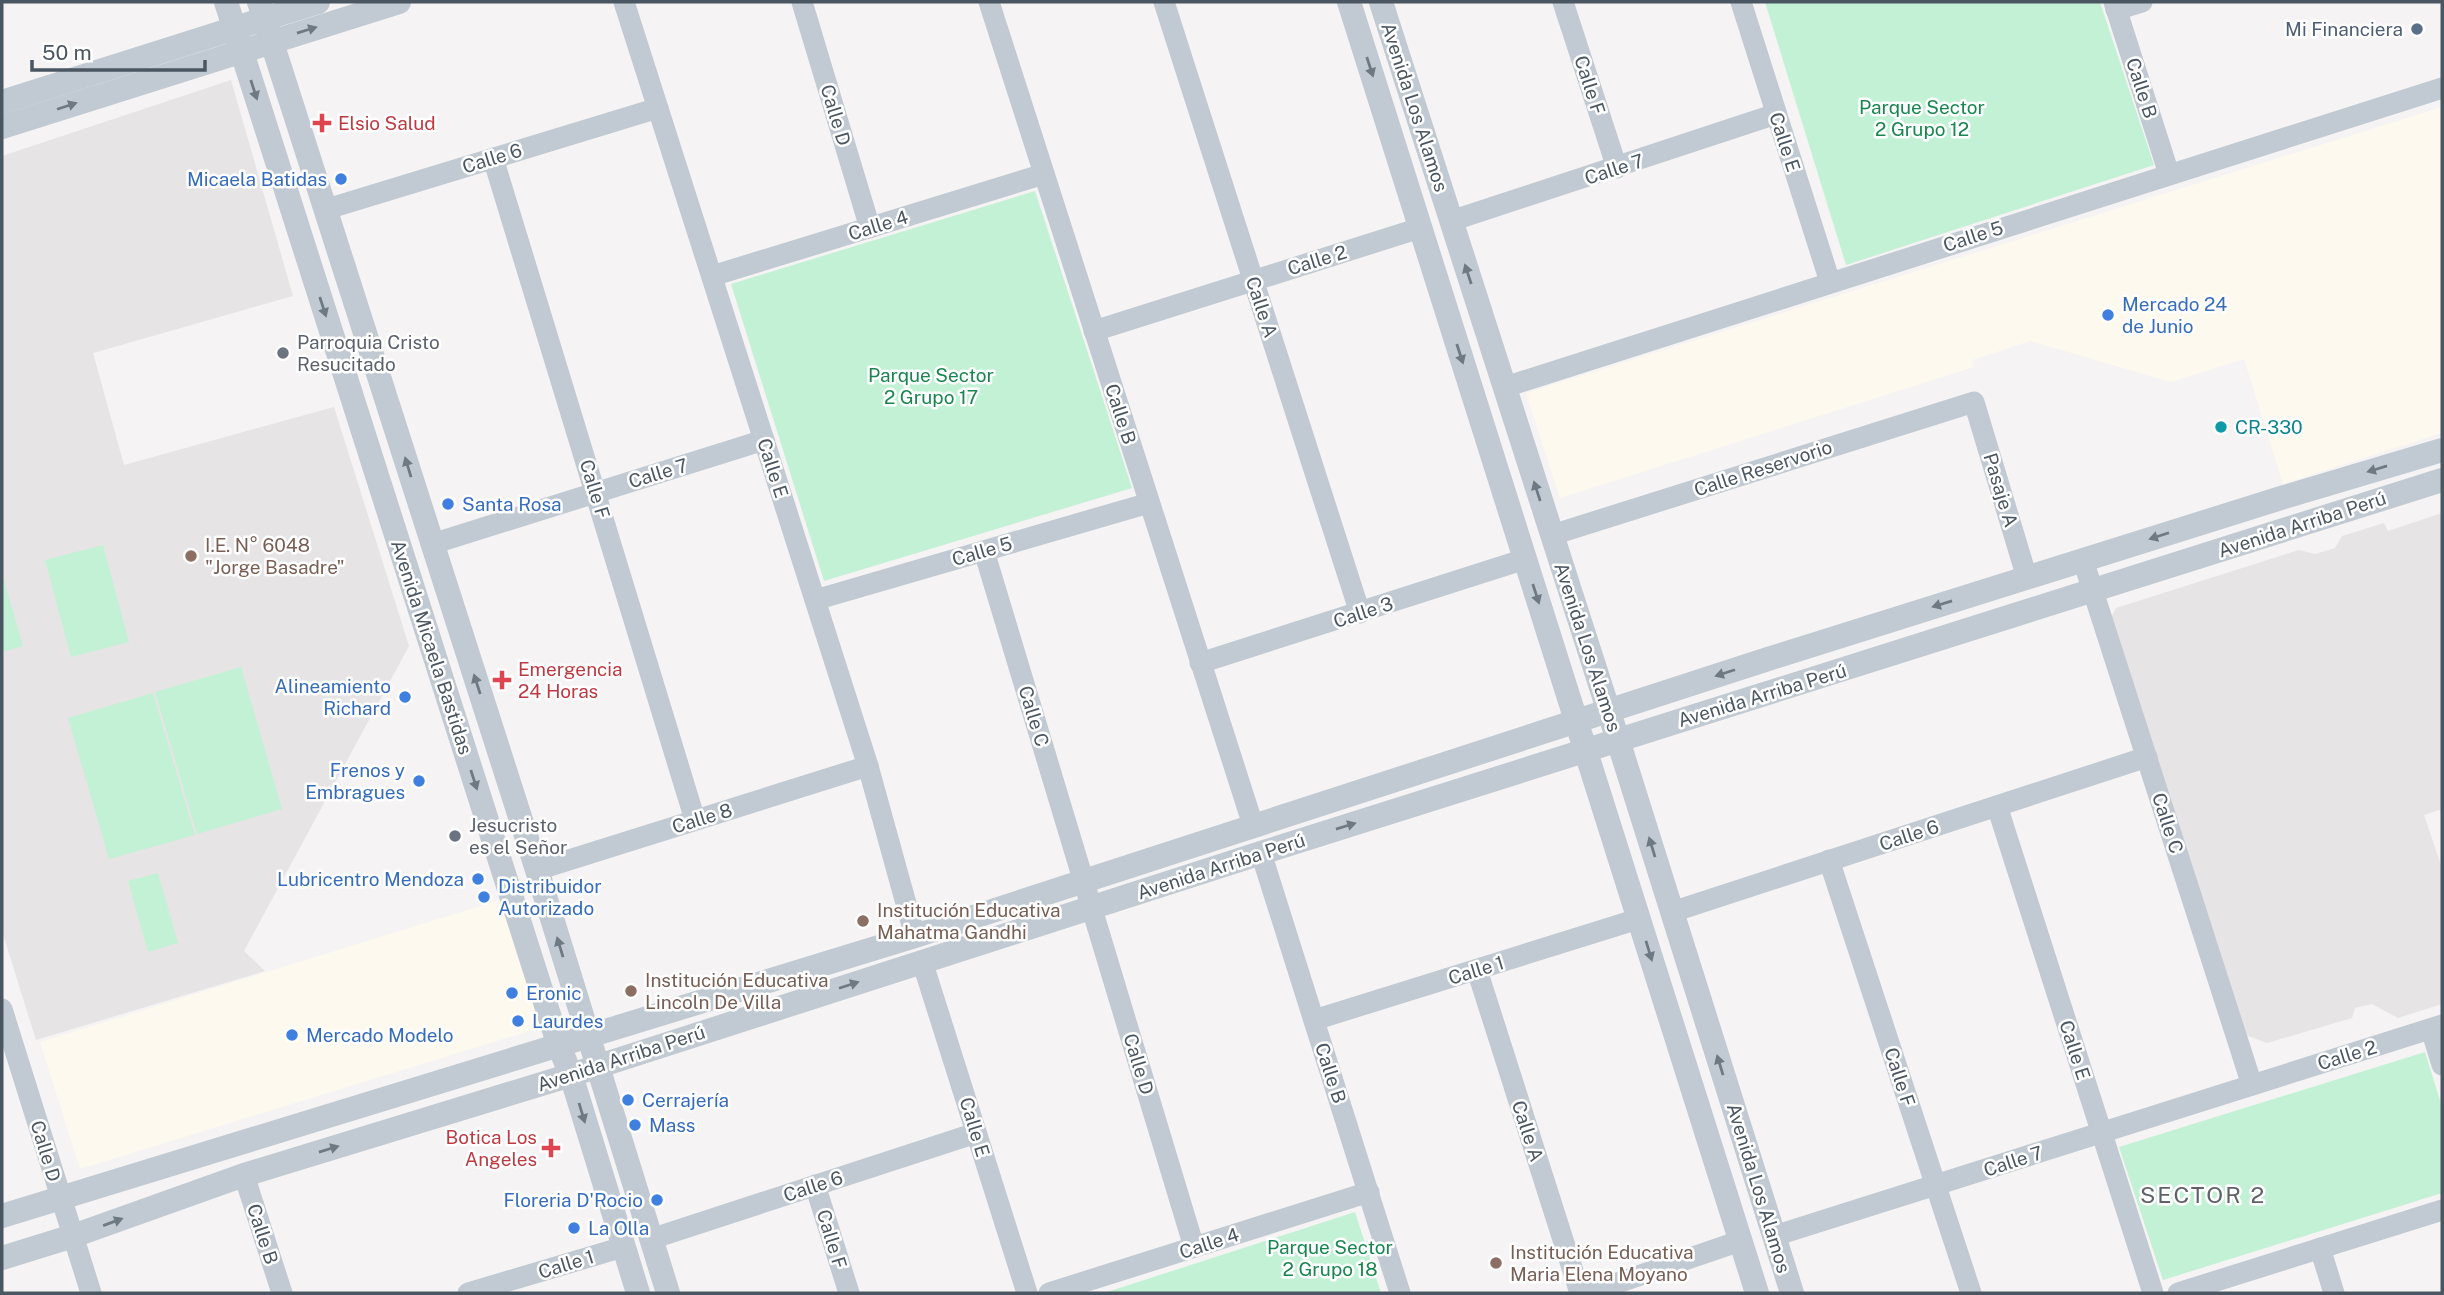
<svg xmlns="http://www.w3.org/2000/svg" width="2444" height="1295" font-family="'Public Sans',sans-serif">
  <rect width="100%" height="100%" fill="#f5f3f3"/>
  <g fill="#fdf9ef">
    <path d="M2442,107V433L2283,484L2244,359L2171,382L2030,341L1973,360L1974,367L1560,498L1526,393Z"/>
    <path d="M503,899L543,1027L80,1169L40,1042Z"/>
  </g>
  <g fill="#e6e4e5">
    <path d="M231,80L293,296L93,353L124,465L334,407L409,646L244,951L265,971L36,1040L2,931V156Z"/>
    <path d="M2442,513V809L2424,815L2442,868V1004L2398,1018L2372,1004L2355,1008L2352,1018L2267,1043L2241,1033L2107,625L2116,608L2299,550L2315,554L2335,548L2342,536L2384,523L2388,531Z"/>
  </g>
  <g fill="#c3f1d5">
    <path d="M1765,2H2100L2154,165L1846,265Z"/>
    <path d="M1035,191L1132,488L824,581L731,284Z"/>
    <path d="M103,545L129,642L71,657L45,560Z"/>
    <path d="M2,573L23,646L2,652Z"/>
    <path d="M241,667L282,809L197,834L155,692Z"/>
    <path d="M153,693L195,835L109,859L68,718Z"/>
    <path d="M158,873L178,943L148,952L128,881Z"/>
    <path d="M2425,1052L2442,1107V1193L2163,1280L2119,1147Z"/>
    <path d="M1355,1212L1381,1293H1104Z"/>
  </g>
  <g fill="none" stroke-linecap="round" stroke-linejoin="round">
    <g stroke="#c1cad2" stroke-width="21">
      <path d="M624,2L868,766L915,936"/>
      <path d="M802,2L870,228"/>
      <path d="M989,2L1253,825"/>
      <path d="M1164,2L1360,613"/>
      <path d="M1563,2L1617,168"/>
      <path d="M1741,2L1830,282"/>
      <path d="M2114,2L2169,174"/>
      <path d="M2116,10L2142,2"/>
      <path d="M493,158L695,820"/>
      <path d="M327,209L658,108"/>
      <path d="M1451,221L1776,114"/>
      <path d="M712,276L1044,174"/>
      <path d="M1094,331L1420,228"/>
      <path d="M1505,387L2442,88"/>
      <path d="M1552,535L1974,402L2027,578"/>
      <path d="M432,544L764,440"/>
      <path d="M984,551L1194,1247"/>
      <path d="M2083,560L2252,1085"/>
      <path d="M815,600L1149,503"/>
      <path d="M1200,663L1525,559"/>
      <path d="M1997,806L2153,1293"/>
      <path d="M1261,853L1400,1293"/>
      <path d="M1829,860L1971,1293"/>
      <path d="M537,870L868,766"/>
      <path d="M1672,912L2147,757"/>
      <path d="M922,961L1027,1293"/>
      <path d="M1477,970L1580,1293"/>
      <path d="M2,1009L91,1293"/>
      <path d="M1314,1020L1638,919"/>
      <path d="M2431,1029L2442,1065"/>
      <path d="M244,1175L282,1293"/>
      <path d="M815,1185L849,1293"/>
      <path d="M1774,1236L2442,1025"/>
      <path d="M651,1239L976,1133"/>
      <path d="M2320,1248L2334,1293"/>
      <path d="M468,1293L623,1247"/>
      <path d="M1049,1293L1369,1192"/>
      <path d="M1588,1293L1740,1241"/>
      <path d="M2178,1293L2442,1210"/>
    </g>
    <g stroke="#c1cad2" stroke-width="24">
      <path d="M226,2L559,1046L571,1075L638,1293"/>
      <path d="M259,2L537,870L668,1293"/>
      <path d="M1349,2L1757,1293"/>
      <path d="M1381,2L1618,740L1792,1293"/>
      <path d="M2,102L318,2"/>
      <path d="M2,127L399,2"/>
      <path d="M2,1216L915,936L1768,659L2281,498L2442,450"/>
      <path d="M2,1258L73,1236L244,1175L571,1075L1261,853L2442,480"/>
    </g>
  </g>
  <defs><path id="oneway-solid" d="M-6-.8H1V-3.2L6.5 0L1 3.2V.8H-6Z" transform="scale(1.75)"/></defs>
  <g fill="#6e7983">
    <use href="#oneway-solid" transform="translate(307 30) rotate(-17)"/>
    <use href="#oneway-solid" transform="translate(1370 67) rotate(72)"/>
    <use href="#oneway-solid" transform="translate(254 90) rotate(72)"/>
    <use href="#oneway-solid" transform="translate(67 106) rotate(-18)"/>
    <use href="#oneway-solid" transform="translate(1468 274) rotate(-108)"/>
    <use href="#oneway-solid" transform="translate(323 307) rotate(72)"/>
    <use href="#oneway-solid" transform="translate(1460 354) rotate(72)"/>
    <use href="#oneway-solid" transform="translate(408 467) rotate(-107)"/>
    <use href="#oneway-solid" transform="translate(2377 469) rotate(163)"/>
    <use href="#oneway-solid" transform="translate(1537 491) rotate(-108)"/>
    <use href="#oneway-solid" transform="translate(2159 536) rotate(162)"/>
    <use href="#oneway-solid" transform="translate(1536 594) rotate(72)"/>
    <use href="#oneway-solid" transform="translate(1942 604) rotate(163)"/>
    <use href="#oneway-solid" transform="translate(1725 673) rotate(162)"/>
    <use href="#oneway-solid" transform="translate(477 684) rotate(-108)"/>
    <use href="#oneway-solid" transform="translate(474 780) rotate(72)"/>
    <use href="#oneway-solid" transform="translate(1346 826) rotate(-17)"/>
    <use href="#oneway-solid" transform="translate(1652 847) rotate(-107)"/>
    <use href="#oneway-solid" transform="translate(560 947) rotate(-107)"/>
    <use href="#oneway-solid" transform="translate(1649 951) rotate(73)"/>
    <use href="#oneway-solid" transform="translate(849 985) rotate(-18)"/>
    <use href="#oneway-solid" transform="translate(1720 1065) rotate(-107)"/>
    <use href="#oneway-solid" transform="translate(582 1113) rotate(73)"/>
    <use href="#oneway-solid" transform="translate(329 1149) rotate(-17)"/>
    <use href="#oneway-solid" transform="translate(113 1222) rotate(-20)"/>
  </g>
  <circle fill="#5c6f8a" stroke="#fff" stroke-width="2.5" cx="2417" cy="29" r="7"/>
  <g fill="#e0444e" stroke="#fff" stroke-width="2.5">
    <path d="M318.5 112.5h7v7h7v7h-7v7h-7v-7h-7v-7h7z"/>
    <path d="M498.5 669.5h7v7h7v7h-7v7h-7v-7h-7v-7h7z"/>
    <path d="M547.5 1137.5h7v7h7v7h-7v7h-7v-7h-7v-7h7z"/>
  </g>
  <g fill="#3f7fe0" stroke="#fff" stroke-width="2.5">
    <circle cx="341" cy="179" r="7"/>
    <circle cx="2108" cy="315" r="7"/>
    <circle cx="448" cy="504" r="7"/>
    <circle cx="405" cy="697" r="7"/>
    <circle cx="419" cy="781" r="7"/>
    <circle cx="478" cy="879" r="7"/>
    <circle cx="484" cy="897" r="7"/>
    <circle cx="512" cy="993" r="7"/>
    <circle cx="518" cy="1021" r="7"/>
    <circle cx="292" cy="1035" r="7"/>
    <circle cx="628" cy="1100" r="7"/>
    <circle cx="635" cy="1125" r="7"/>
    <circle cx="657" cy="1200" r="7"/>
    <circle cx="574" cy="1228" r="7"/>
  </g>
  <g fill="#6b7280" stroke="#fff" stroke-width="2.5">
    <circle cx="283" cy="353" r="7"/>
    <circle cx="455" cy="836" r="7"/>
  </g>
  <circle fill="#0f9aa8" stroke="#fff" stroke-width="2.5" cx="2221" cy="427" r="7"/>
  <g fill="#8d6e63" stroke="#fff" stroke-width="2.5">
    <circle cx="191" cy="556" r="7"/>
    <circle cx="863" cy="921" r="7"/>
    <circle cx="631" cy="991" r="7"/>
    <circle cx="1496" cy="1263" r="7"/>
  </g>
  <g text-anchor="middle" stroke-width="5" stroke-linejoin="round" paint-order="stroke">
    <g font-size="19" fill="#4e5e75" stroke="#fff" text-anchor="end">
      <text x="2403" y="36">Mi Financiera</text>
    </g>
    <g font-size="19" fill="#4a5661" stroke="#fff">
      <text transform="translate(1590 85) rotate(72)" y="7">Calle F</text>
      <text transform="translate(2142 88) rotate(72)" y="7">Calle B</text>
      <text transform="translate(1415 107) rotate(72)" y="7">Avenida Los Alamos</text>
      <text transform="translate(836 115) rotate(73)" y="7">Calle D</text>
      <text transform="translate(1785 142) rotate(72)" y="7">Calle E</text>
      <text transform="translate(492 158) rotate(-17)" y="7">Calle 6</text>
      <text transform="translate(1614 169) rotate(-18)" y="7">Calle 7</text>
      <text transform="translate(878 225) rotate(-17)" y="7">Calle 4</text>
      <text transform="translate(1973 236) rotate(-18)" y="7">Calle 5</text>
      <text transform="translate(1317 260) rotate(-17)" y="7">Calle 2</text>
      <text transform="translate(1262 307) rotate(72)" y="7">Calle A</text>
      <text transform="translate(1121 414) rotate(72)" y="7">Calle B</text>
      <text transform="translate(773 468) rotate(72)" y="7">Calle E</text>
      <text transform="translate(1763 468) rotate(-18)" y="7">Calle Reservorio</text>
      <text transform="translate(658 473) rotate(-17)" y="7">Calle 7</text>
      <text transform="translate(595 489) rotate(73)" y="7">Calle F</text>
      <text transform="translate(2001 490) rotate(73)" y="7">Pasaje A</text>
      <text transform="translate(2302 524) rotate(-18)" y="7">Avenida Arriba Perú</text>
      <text transform="translate(982 551) rotate(-16)" y="7">Calle 5</text>
      <text transform="translate(1363 612) rotate(-18)" y="7">Calle 3</text>
      <text transform="translate(432 647) rotate(72)" y="7">Avenida Micaela Bastidas</text>
      <text transform="translate(1588 647) rotate(72)" y="7">Avenida Los Alamos</text>
      <text transform="translate(1762 695) rotate(-17)" y="7">Avenida Arriba Perú</text>
      <text transform="translate(1034 716) rotate(73)" y="7">Calle C</text>
      <text transform="translate(702 818) rotate(-17)" y="7">Calle 8</text>
      <text transform="translate(2168 823) rotate(72)" y="7">Calle C</text>
      <text transform="translate(1909 835) rotate(-18)" y="7">Calle 6</text>
      <text transform="translate(1221 866) rotate(-18)" y="7">Avenida Arriba Perú</text>
      <text transform="translate(1476 970) rotate(-17)" y="7">Calle 1</text>
      <text transform="translate(2075 1050) rotate(72)" y="7">Calle E</text>
      <text transform="translate(2347 1055) rotate(-17)" y="7">Calle 2</text>
      <text transform="translate(621 1058) rotate(-18)" y="7">Avenida Arriba Perú</text>
      <text transform="translate(1139 1064) rotate(73)" y="7">Calle D</text>
      <text transform="translate(1331 1073) rotate(72)" y="7">Calle B</text>
      <text transform="translate(1900 1077) rotate(72)" y="7">Calle F</text>
      <text transform="translate(975 1127) rotate(73)" y="7">Calle E</text>
      <text transform="translate(1528 1131) rotate(72)" y="7">Calle A</text>
      <text transform="translate(46 1151) rotate(73)" y="7">Calle D</text>
      <text transform="translate(2013 1161) rotate(-18)" y="7">Calle 7</text>
      <text transform="translate(813 1186) rotate(-18)" y="7">Calle 6</text>
      <text transform="translate(1759 1188) rotate(73)" y="7">Avenida Los Alamos</text>
      <text transform="translate(263 1234) rotate(72)" y="7">Calle B</text>
      <text transform="translate(832 1239) rotate(73)" y="7">Calle F</text>
      <text transform="translate(1209 1243) rotate(-18)" y="7">Calle 4</text>
      <text transform="translate(566 1264) rotate(-17)" y="7">Calle 1</text>
    </g>
    <g font-size="19" fill="#17864f" stroke="#fff">
      <text x="1922" y="114">Parque Sector<tspan x="1922" dy="22">2 Grupo 12</tspan></text>
      <text x="931" y="382">Parque Sector<tspan x="931" dy="22">2 Grupo 17</tspan></text>
      <text x="1330" y="1254">Parque Sector<tspan x="1330" dy="22">2 Grupo 18</tspan></text>
    </g>
    <g font-size="19" fill="#be3a42" stroke="#fff" text-anchor="start">
      <text x="338" y="130">Elsio Salud</text>
      <text x="518" y="676">Emergencia<tspan x="518" dy="22">24 Horas</tspan></text>
      <text x="537" y="1144" text-anchor="end">Botica Los<tspan x="537" dy="22">Angeles</tspan></text>
    </g>
    <g font-size="19" fill="#366cbe" stroke="#fff" text-anchor="start">
      <text x="327" y="186" text-anchor="end">Micaela Batidas</text>
      <text x="2122" y="311">Mercado 24<tspan x="2122" dy="22">de Junio</tspan></text>
      <text x="462" y="511">Santa Rosa</text>
      <text x="391" y="693" text-anchor="end">Alineamiento<tspan x="391" dy="22">Richard</tspan></text>
      <text x="405" y="777" text-anchor="end">Frenos y<tspan x="405" dy="22">Embragues</tspan></text>
      <text x="464" y="886" text-anchor="end">Lubricentro Mendoza</text>
      <text x="498" y="893">Distribuidor<tspan x="498" dy="22">Autorizado</tspan></text>
      <text x="526" y="1000">Eronic</text>
      <text x="532" y="1028">Laurdes</text>
      <text x="306" y="1042">Mercado Modelo</text>
      <text x="642" y="1107">Cerrajería</text>
      <text x="649" y="1132">Mass</text>
      <text x="643" y="1207" text-anchor="end">Floreria D'Rocio</text>
      <text x="588" y="1235">La Olla</text>
    </g>
    <g font-size="19" fill="#5b616d" stroke="#fff" text-anchor="start">
      <text x="297" y="349">Parroquia Cristo<tspan x="297" dy="22">Resucitado</tspan></text>
      <text x="469" y="832">Jesucristo<tspan x="469" dy="22">es el Señor</tspan></text>
    </g>
    <g font-size="19" fill="#0d838f" stroke="#fff" text-anchor="start">
      <text x="2235" y="434">CR-330</text>
    </g>
    <g font-size="19" fill="#785e54" stroke="#fff" text-anchor="start">
      <text x="205" y="552">I.E. N° 6048<tspan x="205" dy="22">"Jorge Basadre"</tspan></text>
      <text x="877" y="917">Institución Educativa<tspan x="877" dy="22">Mahatma Gandhi</tspan></text>
      <text x="645" y="987">Institución Educativa<tspan x="645" dy="22">Lincoln De Villa</tspan></text>
      <text x="1510" y="1259">Institución Educativa<tspan x="1510" dy="22">Maria Elena Moyano</tspan></text>
    </g>
    <g font-size="23" letter-spacing="2" fill="#5f6368" stroke="#fff">
      <text x="2203" y="1203">SECTOR 2</text>
    </g>
  </g>
  <rect width="2444" height="1295" fill="none" stroke="#4a5661" stroke-width="7"/>
  <path d="M32 60v10h173v-10" fill="none" stroke="#4a5661" stroke-width="3.5"/>
  <text x="42" y="60" font-size="21" fill="#4a5661" stroke="#ffffff" stroke-width="5" paint-order="stroke">50 m</text>
</svg>
